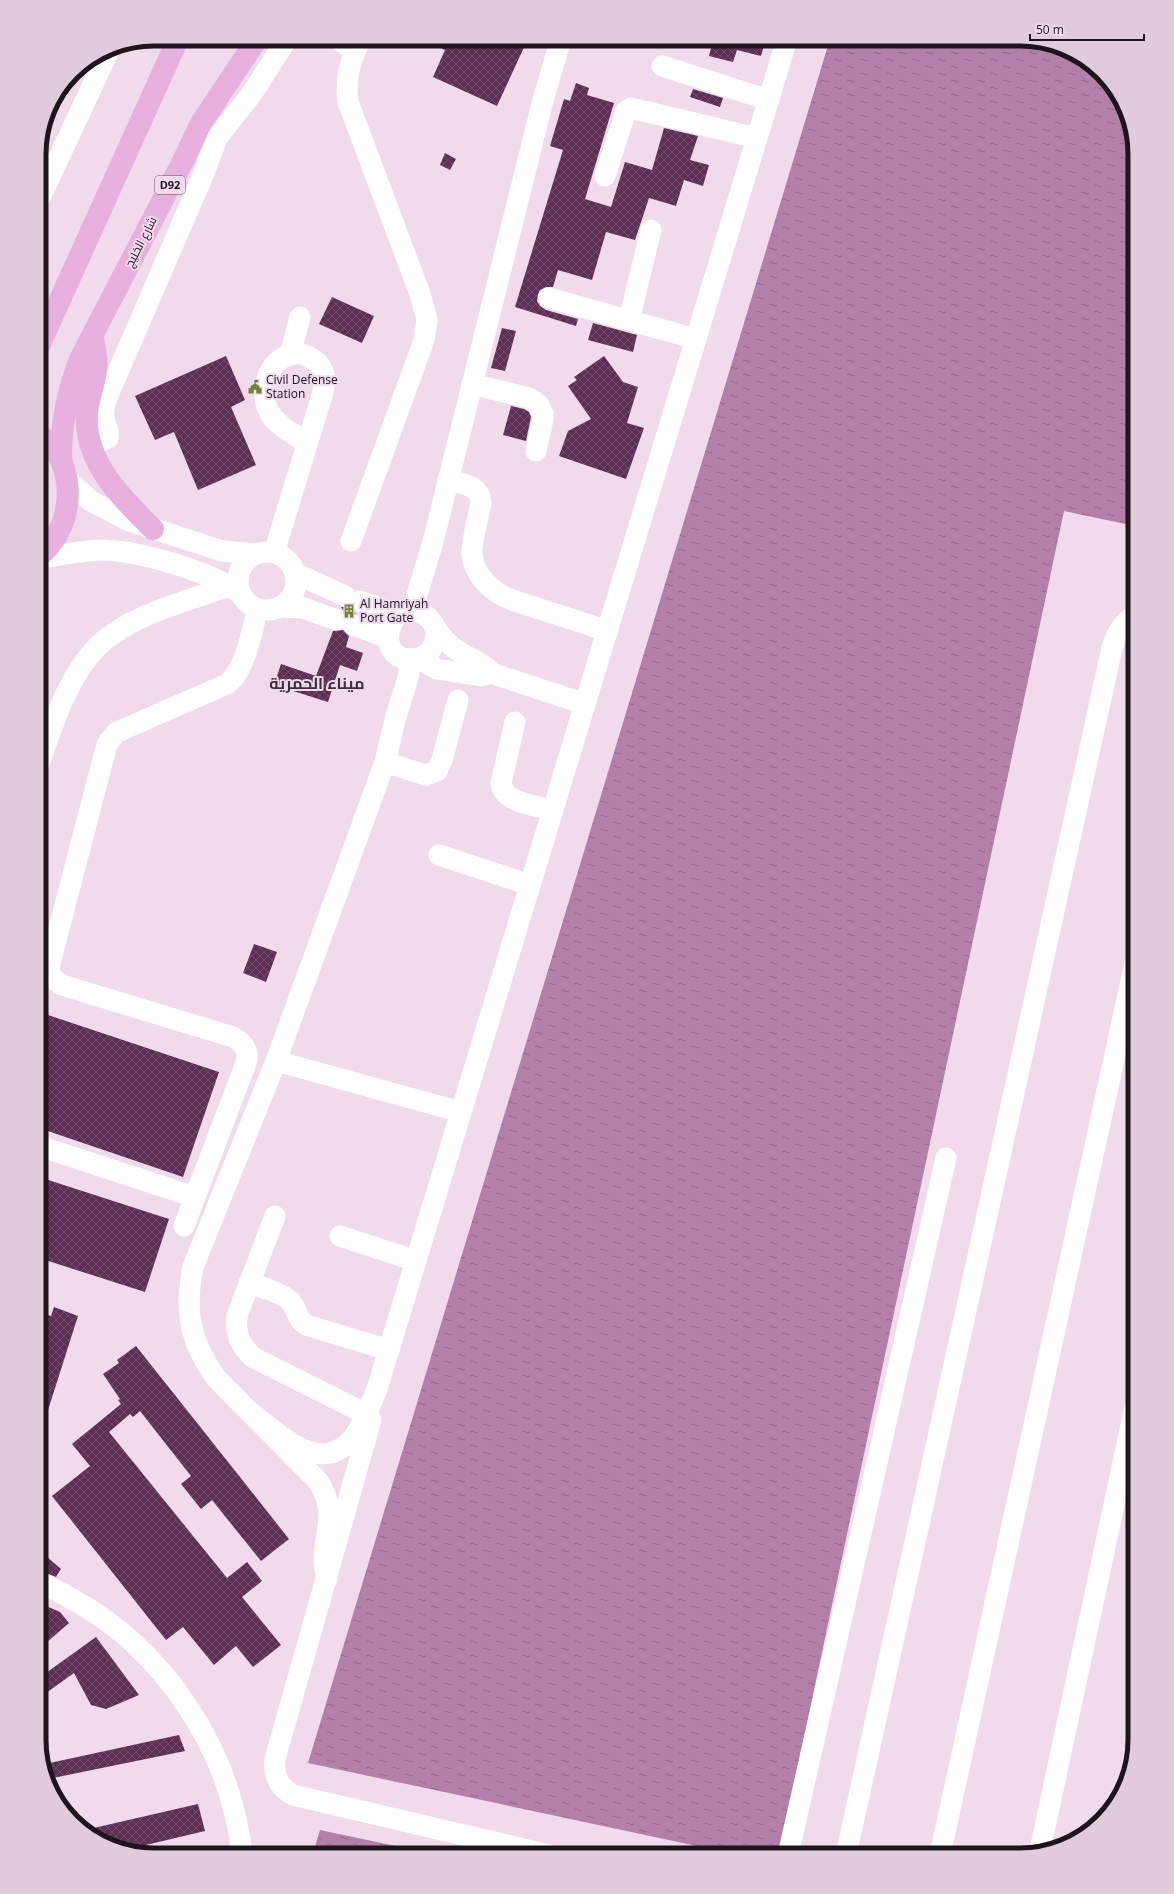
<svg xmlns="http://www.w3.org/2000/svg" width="1174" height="1894" font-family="'Open Sans',Cairo,sans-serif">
  <defs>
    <pattern id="water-ripples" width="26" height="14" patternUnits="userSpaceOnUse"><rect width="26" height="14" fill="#b47fa9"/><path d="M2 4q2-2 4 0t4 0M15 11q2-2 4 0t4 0" fill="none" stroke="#926789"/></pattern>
    <pattern id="building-cross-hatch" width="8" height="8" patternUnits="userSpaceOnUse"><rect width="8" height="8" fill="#5d2f55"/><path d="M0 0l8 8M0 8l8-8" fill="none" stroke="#704b69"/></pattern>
  </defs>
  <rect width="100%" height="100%" fill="#f1daec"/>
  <g fill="url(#water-ripples)">
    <path d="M830,39H1028L1084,59L1123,103L1135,154V526L1064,511L779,1855H739L308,1763Z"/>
    <path d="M320,1830L438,1855H310L314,1850Z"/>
  </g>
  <g fill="url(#building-cross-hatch)">
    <path d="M421,39H517L526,43L497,106L433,77L445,50Z"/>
    <path d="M710,39H766L761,56L737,50L733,62L709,56L712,44L720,46L709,44Z"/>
    <path d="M576,83L589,88L587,95L614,103L585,199L611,207L625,162L652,170L664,128L698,136L690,160L709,165L703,186L684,180L676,206L649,198L635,240L606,232L592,280L558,270L553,287H546L540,290L538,294L537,301L540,306L546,310L578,319L576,326L515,307L563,150L550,146L564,99L570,101Z"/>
    <path d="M693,89L723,98L720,107L690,97Z"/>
    <path d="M445,153L456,159L450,170L440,165Z"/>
    <path d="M332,297L374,316L362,343L319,324Z"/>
    <path d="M593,323L637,335L633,352L588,340Z"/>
    <path d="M502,328L516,331L505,371L491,368Z"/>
    <path d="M226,356L245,400L231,407L256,465L198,490L174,432L155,440L135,396Z"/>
    <path d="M604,356L623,382L638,387L627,423L644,428L626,479L559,456L568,431L591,419L568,386L577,380L574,377Z"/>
    <path d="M511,406L524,409L529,412L531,417L526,441L503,435Z"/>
    <path d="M341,607H350L356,614L347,615Z"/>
    <path d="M343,630L349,636L346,647L363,653L357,671L340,665L328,702L274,685L281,664L316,676L333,631Z"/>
    <path d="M254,944L277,952L266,982L243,973Z"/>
    <path d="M39,1012L219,1072L183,1177L39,1128Z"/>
    <path d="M39,1177L169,1219L145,1292L39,1258Z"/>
    <path d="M54,1307L78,1316L42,1429L39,1428V1312L51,1316Z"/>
    <path d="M136,1346L289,1539L261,1561L212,1500L201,1509L181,1484L191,1476L140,1411L133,1417L130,1414L109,1432L227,1578L247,1562L262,1581L242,1597L281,1645L253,1667L236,1646L214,1665L183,1627L166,1640L52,1496L90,1466L72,1444L121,1404L118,1400L120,1399L103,1374L119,1363L117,1360Z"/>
    <path d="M39,1550L61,1569L56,1577L39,1570Z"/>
    <path d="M39,1603L60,1612L69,1623L39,1649Z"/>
    <path d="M96,1637L139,1695L106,1709L91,1705L74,1673L39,1698V1678Z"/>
    <path d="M179,1735L185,1751L48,1779L45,1764Z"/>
    <path d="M198,1804L205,1831L129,1849L90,1836L85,1830Z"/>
  </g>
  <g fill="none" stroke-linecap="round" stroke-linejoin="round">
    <g stroke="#fff" stroke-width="21">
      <path d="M338,39L355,52"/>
      <path d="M662,66L769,100"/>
      <path d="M605,176L626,111L631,108L757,138"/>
      <path d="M39,200L110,48"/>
      <path d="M549,298L696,339"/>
      <path d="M629,320L651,230"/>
      <path d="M290,355L300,317"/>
      <path d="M472,384L529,398L538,404L543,414V419L536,451"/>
      <path d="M91,446L108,438C110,431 105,425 104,418C103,410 105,402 108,395L204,173L217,138L251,95L287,39"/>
      <path d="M66,478L91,501L127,520L222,551L256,554"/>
      <path d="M448,480C462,484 479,484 481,502C479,516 471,541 472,555C474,576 493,593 512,600L608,631"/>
      <path d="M351,541L424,340L427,320L420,294L348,102C345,76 350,62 361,39"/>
      <circle cx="267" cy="581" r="29"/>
      <path d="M274,553L323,392C324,388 325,383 325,380C324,363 306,350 289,355C266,362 258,396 271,415C279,427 295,435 307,443"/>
      <path d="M39,558C60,556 82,550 103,550C139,551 208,571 237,591"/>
      <path d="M295,573L345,596"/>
      <path d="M360,601L399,615"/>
      <path d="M282,607L303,608L337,620"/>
      <path d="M412,611L433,542L543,100L561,39"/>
      <path d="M353,625L388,638"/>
      <path d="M436,629C437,644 430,658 413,659C370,662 390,590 426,616C432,619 433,625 437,630C442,637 447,643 454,648C463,656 487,664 491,673"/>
      <path d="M419,659L437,669L481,676L491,673L585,704"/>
      <path d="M515,722L501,783C503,803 537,806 553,810"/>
      <path d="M385,762L425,775L437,771L442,760L458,700"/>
      <path d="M39,764C53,724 67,678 97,647C129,615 188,601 229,586"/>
      <path d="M439,855L530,885"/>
      <path d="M276,1061L461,1112"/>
      <path d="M39,1146L195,1197"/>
      <path d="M275,1216L237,1316C235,1334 240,1346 254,1358L366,1414"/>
      <path d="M184,1226L246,1063C249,1051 244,1043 233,1037L62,985L51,977L49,967L107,744L116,733L124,729L227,684C246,670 251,632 258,609"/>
      <path d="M340,1236L416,1261"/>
      <path d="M249,1283C262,1288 281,1292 290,1301C298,1309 296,1319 306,1325L389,1350"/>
      <path d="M254,1415C281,1436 320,1475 352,1439C364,1425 370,1405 377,1389L787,39"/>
      <path d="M371,1420L275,1759C273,1776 279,1787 293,1795L549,1855"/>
      <path d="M327,1579C316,1541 343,1520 318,1481L216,1378C190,1341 184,1312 193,1267L276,1061L385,762L396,716L408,678L411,659"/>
      <path d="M39,1582C50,1586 61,1593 72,1599C164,1649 231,1750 242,1855"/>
      <path d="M1040,1850L1135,1407"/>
      <path d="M788,1855L946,1158"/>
      <path d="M846,1855L1112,648C1116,634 1122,623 1135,615"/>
      <path d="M940,1855L1135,963"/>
    </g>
    <g stroke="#e8b0df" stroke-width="22">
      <path d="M93,337C94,348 98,359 96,370C94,385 89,398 87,412C83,461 121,497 153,529"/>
      <path d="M39,346L178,39"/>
      <path d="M61,459C61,423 67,392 80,359L183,161L201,123L257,39"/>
      <path d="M39,556C67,532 75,494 61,460C57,450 47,441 39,434"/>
    </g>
  </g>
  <defs>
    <g id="civic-bare" transform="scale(1.08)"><path d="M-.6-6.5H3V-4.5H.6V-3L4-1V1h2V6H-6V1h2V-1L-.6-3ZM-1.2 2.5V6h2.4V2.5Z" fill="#6d8436" stroke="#f1daec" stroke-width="2.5" paint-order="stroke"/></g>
    <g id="building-bare" transform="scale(1.08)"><path d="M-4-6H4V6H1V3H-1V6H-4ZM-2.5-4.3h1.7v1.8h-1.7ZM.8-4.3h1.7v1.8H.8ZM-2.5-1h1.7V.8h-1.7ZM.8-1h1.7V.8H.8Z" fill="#6d8436" stroke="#f1daec" stroke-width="2.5" paint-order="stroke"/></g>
  </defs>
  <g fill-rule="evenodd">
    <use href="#civic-bare" x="255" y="387"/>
    <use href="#building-bare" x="349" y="611"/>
  </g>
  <g text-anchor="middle" stroke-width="4" stroke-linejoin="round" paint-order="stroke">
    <rect fill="#f1daec" stroke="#5d505a" stroke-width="1" x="155" y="176" width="30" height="18" rx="3"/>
    <g font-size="11" font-weight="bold" fill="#1d151b">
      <text x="170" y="189">D92</text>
    </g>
    <g font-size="12" fill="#1d151b" stroke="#f1daec">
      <text transform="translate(141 242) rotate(-63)" y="4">شارع الخليج</text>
    </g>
    <g font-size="12" fill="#1d151b" stroke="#f1daec" text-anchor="start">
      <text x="266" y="384">Civil Defense<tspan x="266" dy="14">Station</tspan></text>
      <text x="360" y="608">Al Hamriyah<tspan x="360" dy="14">Port Gate</tspan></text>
    </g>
    <g font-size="16" font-weight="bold" fill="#402e3d" stroke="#f1daec">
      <text x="317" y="689">ميناء الحمرية</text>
    </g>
  </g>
  <path d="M0 0H1174V1894H0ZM154 46H1020A108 108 0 0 1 1128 154V1740A108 108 0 0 1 1020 1848H154A108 108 0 0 1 46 1740V154A108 108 0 0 1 154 46Z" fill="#e0cadb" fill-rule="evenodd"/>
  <path fill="none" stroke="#1d151b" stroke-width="5" d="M154 46H1020A108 108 0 0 1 1128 154V1740A108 108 0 0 1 1020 1848H154A108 108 0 0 1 46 1740V154A108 108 0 0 1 154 46Z"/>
  <path d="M1030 34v6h114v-6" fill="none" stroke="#1d151b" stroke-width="2"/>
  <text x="1036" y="34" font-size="12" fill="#1d151b" stroke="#f1daec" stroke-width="3" paint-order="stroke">50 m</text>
</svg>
